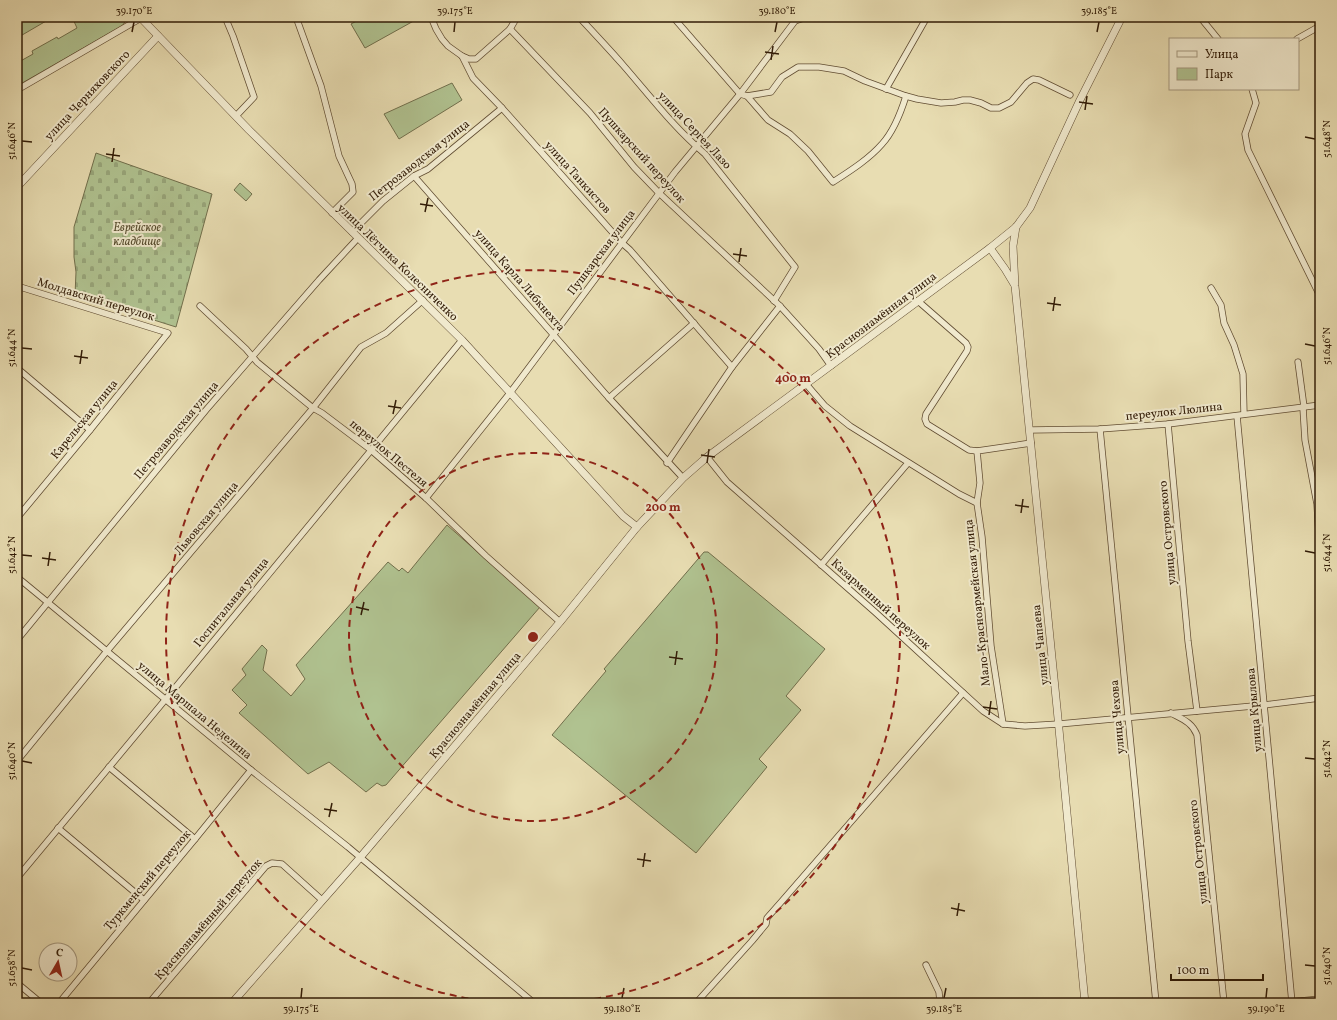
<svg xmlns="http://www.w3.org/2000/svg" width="1337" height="1020" font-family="Vollkorn,serif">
  <defs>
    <pattern id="cemetery-stones" width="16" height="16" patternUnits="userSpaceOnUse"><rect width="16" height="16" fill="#b0c290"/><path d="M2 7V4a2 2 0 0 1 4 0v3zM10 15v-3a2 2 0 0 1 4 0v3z" fill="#98a67b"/></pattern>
  </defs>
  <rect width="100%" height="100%" fill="#e8ddb2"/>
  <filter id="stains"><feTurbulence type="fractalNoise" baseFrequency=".005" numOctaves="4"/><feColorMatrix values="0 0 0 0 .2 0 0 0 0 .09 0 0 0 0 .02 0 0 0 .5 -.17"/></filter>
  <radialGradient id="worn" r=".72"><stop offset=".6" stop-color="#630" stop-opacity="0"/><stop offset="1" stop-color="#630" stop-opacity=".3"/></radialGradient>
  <g fill="#b0c290" stroke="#716f4c">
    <path d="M17,17H53L17,38Z"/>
    <path d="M72,17H122L125,22L122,26L17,86V63L33,54L32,51L57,37L58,39L77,28Z"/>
    <path d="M364,17H418L419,18L365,48L351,24Z"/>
    <path d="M452,83L462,100L399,139L384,114Z"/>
    <path d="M240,183L252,194L246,201L234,190Z"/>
    <path d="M447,525L540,607L386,785L382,786L377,783L366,792L329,762L308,774L239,713L247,705L232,690L246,675L242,669L262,645L267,650L263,670L291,696L305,679L296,665L388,562L399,571L402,568L408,573Z"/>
    <path d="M704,552H708L825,649L786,696L801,710L759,759L767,767L696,853L552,735L606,671L604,669Z"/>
  </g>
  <path fill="url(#cemetery-stones)" stroke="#716f4c" d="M96,153L212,194L176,327L75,295L76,272L74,257V227Z"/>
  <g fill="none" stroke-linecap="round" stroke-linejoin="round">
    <g stroke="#604c32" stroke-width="7">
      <g id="minor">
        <path d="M225,17L233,36L254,97L236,116"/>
        <path d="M296,17L321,86L339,156L352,184L353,192L332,213"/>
        <path d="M431,17L436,29L442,39L448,46L462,56L473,78L502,108L622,243L630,250L732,367"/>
        <path d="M579,17C594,33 609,49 623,65C650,96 674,128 705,154L795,267L774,301"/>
        <path d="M673,17L740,94L747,96L768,120L790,134L808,151L833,182C850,171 869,159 882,144C894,131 901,112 906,96"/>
        <path d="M1200,17L1218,39"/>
        <path d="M510,29L590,113L634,167L659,193L780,306L819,349L831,366"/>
        <path d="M1297,39L1320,26"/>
        <path d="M462,56L469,59H476L510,29L517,17"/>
        <path d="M886,89L927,17"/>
        <path d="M1252,89L1256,103L1245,134L1248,150L1320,296"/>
        <path d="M17,90L141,18"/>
        <path d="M747,96L771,92L782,77L798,67H819L844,71L865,81L906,96L917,99L941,103L955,102L963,100H970L981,103L991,108H999L1011,102L1027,83L1033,79L1039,80L1070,95"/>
        <path d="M414,176L609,398L683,478"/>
        <path d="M352,232L383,201L414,176L428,169L502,108"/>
        <path d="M17,286L168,333L90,430L17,518"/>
        <path d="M1211,288L1221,305L1224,323L1234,345L1243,374L1244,414"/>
        <path d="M918,301L966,343L968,347L967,351L926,414L925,419L927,424L969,450L977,451"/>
        <path d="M200,306L246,349L257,362L313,408L322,413L371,450L426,498L486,556L560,622"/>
        <path d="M1298,362L1304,407"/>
        <path d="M17,368L90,430"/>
        <path d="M806,384L825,406L850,426L959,494L977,503L980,483L977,451L1031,443"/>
        <path d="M609,398L694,323"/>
        <path d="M1303,408L1305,440L1317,504L1320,556"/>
        <path d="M1237,416L1292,1003"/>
        <path d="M1168,424L1188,641L1197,711"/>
        <path d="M1100,429L1156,1003"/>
        <path d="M1030,430L1100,429L1168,424L1320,405"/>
        <path d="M707,457L727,482L875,612L983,711L1003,724L1025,726L1059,724L1264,705L1320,698"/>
        <path d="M667,463L732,367L780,306"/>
        <path d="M426,498L510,393L675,172L740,94L795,21L807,17"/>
        <path d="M977,503L982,537L991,646L1003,724"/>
        <path d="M821,565L908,463"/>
        <path d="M17,577L251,770L348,847L534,1003"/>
        <path d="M17,640L206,410L319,280L358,238"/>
        <path d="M1171,713C1182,719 1192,722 1197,735L1224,1003"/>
        <path d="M17,761L107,651L313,408L361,347L386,333L423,300"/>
        <path d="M109,767L195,839"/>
        <path d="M58,828L144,900"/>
        <path d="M17,878L165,700L462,340"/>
        <path d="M926,965L939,992L940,1003"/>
        <path d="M17,983L41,1003"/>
        <path d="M59,1003L195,839L251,770"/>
        <path d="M149,1003L266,866L272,863L282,864L322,900"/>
        <path d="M696,1003L752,941L766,924L767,918L782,901L963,693"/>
        <path d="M1279,1003L1320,999"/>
      </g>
    </g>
    <g stroke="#604c32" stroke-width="8">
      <g id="tertiary">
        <path d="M140,17L249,130L462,340L623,516L637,527"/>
        <path d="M17,187L158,36"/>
        <path d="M1016,227L1013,246L1015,286L1057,708L1085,1003"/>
        <path d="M990,248L1005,269L1014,284"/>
        <path d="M232,1003L358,860L560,622L637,527L683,478L707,457L990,248L1016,227L1030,208L1080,100L1122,17"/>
      </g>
    </g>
    <use href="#minor" stroke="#f0e9cd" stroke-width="5.5"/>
    <use href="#tertiary" stroke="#f0e9cd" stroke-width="7"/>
  </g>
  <path fill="none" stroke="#321c07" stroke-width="1.5" d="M132,32L134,22M454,32L455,22M775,32L777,22M1097,32L1099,22M765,52L779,54M771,60L773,46M1079,102L1093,104M1085,110L1087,96M1305,137L1315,139M22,141L32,142M106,154L120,156M112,162L114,148M420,204L433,206M425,212L428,198M733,254L747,256M739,262L741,248M1047,303L1061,305M1053,311L1055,297M1305,344L1315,346M22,348L32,349M74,356L88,358M80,364L82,350M388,406L401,408M393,414L396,400M701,455L715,457M707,463L709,449M1015,505L1029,507M1021,513L1023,499M1305,551L1315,553M22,555L32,556M42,558L56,560M48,566L50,552M356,607L369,610M361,615L364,602M669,657L683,659M675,665L677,651M983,707L997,709M989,715L991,701M1305,758L1315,759M22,761L32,763M324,809L337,811M329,817L332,803M637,859L651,861M643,867L645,853M951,908L965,911M957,916L959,903M1305,965L1315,966M22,968L32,970M301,998L302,988M622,998L624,988M944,998L946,988M1266,998L1267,988"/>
  <g fill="none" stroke="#8f2418" stroke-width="2" stroke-dasharray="7 5">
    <circle cx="533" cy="637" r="184"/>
    <path d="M504 1003A367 367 0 1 1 562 1003"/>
  </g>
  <g text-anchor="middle" stroke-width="4" stroke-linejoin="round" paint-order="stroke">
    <g font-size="12" fill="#321c07" stroke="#f0e9cd">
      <text transform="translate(87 95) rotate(-47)" y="4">улица Черняховского</text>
      <text transform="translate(695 130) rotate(47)" y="4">улица Сергея Лазо</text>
      <text transform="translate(642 155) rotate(48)" y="4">Пушкарский переулок</text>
      <text transform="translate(419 160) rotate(-38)" y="4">Петрозаводская улица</text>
      <text transform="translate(578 177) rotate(48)" y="4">улица Танкистов</text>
      <text transform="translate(601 252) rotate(-53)" y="4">Пушкарская улица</text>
      <text transform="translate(398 262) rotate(44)" y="4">улица Лётчика Колесниченко</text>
      <text transform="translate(520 280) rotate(49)" y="4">улица Карла Либкнехта</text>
      <text transform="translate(96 299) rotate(17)" y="4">Молдавский переулок</text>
      <text transform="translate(881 315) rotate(-37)" y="4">Краснознамённая улица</text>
      <text transform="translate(1174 411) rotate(-6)" y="4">переулок Люлина</text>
      <text transform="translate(84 419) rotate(-51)" y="4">Карельская улица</text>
      <text transform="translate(176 430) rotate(-50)" y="4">Петрозаводская улица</text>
      <text transform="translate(389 453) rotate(40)" y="4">переулок Пестеля</text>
      <text transform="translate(206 518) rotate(-50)" y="4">Львовская улица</text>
      <text transform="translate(1167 533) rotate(-95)" y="4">улица Островского</text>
      <text transform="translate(231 602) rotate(-51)" y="4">Госпитальная улица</text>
      <text transform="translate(977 603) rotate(-96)" y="4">Мало-Красноармейская улица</text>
      <text transform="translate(881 604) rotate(42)" y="4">Казарменный переулок</text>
      <text transform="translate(1040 645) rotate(-96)" y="4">улица Чапаева</text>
      <text transform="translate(475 705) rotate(-50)" y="4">Краснознамённая улица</text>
      <text transform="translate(195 710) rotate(40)" y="4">улица Маршала Неделина</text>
      <text transform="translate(1254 710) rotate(-95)" y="4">улица Крылова</text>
      <text transform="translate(1117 717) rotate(-95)" y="4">улица Чехова</text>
      <text transform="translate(1198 852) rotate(-96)" y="4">улица Островского</text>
      <text transform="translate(147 880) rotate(-50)" y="4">Туркменский переулок</text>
      <text transform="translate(208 919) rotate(-49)" y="4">Краснознамённый переулок</text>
    </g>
    <g font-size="12" font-style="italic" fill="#584e30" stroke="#f0e9cd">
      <text x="137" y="231">Еврейское<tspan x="137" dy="14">кладбище</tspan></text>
    </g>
  </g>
  <circle cx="533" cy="637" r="6" fill="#8f2418" stroke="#f0e9cd" stroke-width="2"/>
  <g font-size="12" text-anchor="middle" font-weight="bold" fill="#8f2418" stroke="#f0e9cd" stroke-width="4" stroke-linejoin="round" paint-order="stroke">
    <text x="793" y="382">400 m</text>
    <text x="663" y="511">200 m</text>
  </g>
  <rect width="1337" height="1020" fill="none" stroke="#e8ddb2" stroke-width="44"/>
  <rect x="1169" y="38" width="130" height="52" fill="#f0e9cd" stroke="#a4977e"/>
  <rect x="1177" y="51" width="20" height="6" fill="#f0e9cd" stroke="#a4977e"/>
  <text x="1205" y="58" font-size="12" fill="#321c07">Улица</text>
  <rect x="1177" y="68" width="20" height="12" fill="#b0c290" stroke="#a4977e"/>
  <text x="1205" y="78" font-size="12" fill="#321c07">Парк</text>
  <g transform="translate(58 962) rotate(9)"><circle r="19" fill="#f0e9cd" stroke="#a4977e"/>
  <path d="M0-3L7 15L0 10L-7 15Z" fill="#8f2418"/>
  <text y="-6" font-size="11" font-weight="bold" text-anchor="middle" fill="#321c07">С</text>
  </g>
  <path d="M1171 974v6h92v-6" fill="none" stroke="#321c07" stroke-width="2"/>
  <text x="1177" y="974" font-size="12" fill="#321c07" stroke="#f0e9cd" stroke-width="3" paint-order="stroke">100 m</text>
  <rect x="22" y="22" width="1293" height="976" fill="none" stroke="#321c07" stroke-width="1.5"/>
  <g font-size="10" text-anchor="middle" fill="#321c07">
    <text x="134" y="14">39.170°E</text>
    <text x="455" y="14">39.175°E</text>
    <text x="777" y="14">39.180°E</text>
    <text x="1099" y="14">39.185°E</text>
    <text transform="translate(1326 139) rotate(-90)" y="4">51.648°N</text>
    <text transform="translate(11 141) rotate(-90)" y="4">51.646°N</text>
    <text transform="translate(1326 346) rotate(-90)" y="4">51.646°N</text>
    <text transform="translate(11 348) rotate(-90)" y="4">51.644°N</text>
    <text transform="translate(1326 553) rotate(-90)" y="4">51.644°N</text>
    <text transform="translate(11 555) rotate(-90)" y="4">51.642°N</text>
    <text transform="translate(1326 759) rotate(-90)" y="4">51.642°N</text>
    <text transform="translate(11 761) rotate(-90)" y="4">51.640°N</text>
    <text transform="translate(1326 966) rotate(-90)" y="4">51.640°N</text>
    <text transform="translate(11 968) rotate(-90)" y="4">51.638°N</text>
    <text x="301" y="1012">39.175°E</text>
    <text x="622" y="1012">39.180°E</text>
    <text x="944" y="1012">39.185°E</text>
    <text x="1266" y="1012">39.190°E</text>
  </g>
  <rect width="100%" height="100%" filter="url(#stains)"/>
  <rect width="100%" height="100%" fill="url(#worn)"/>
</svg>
